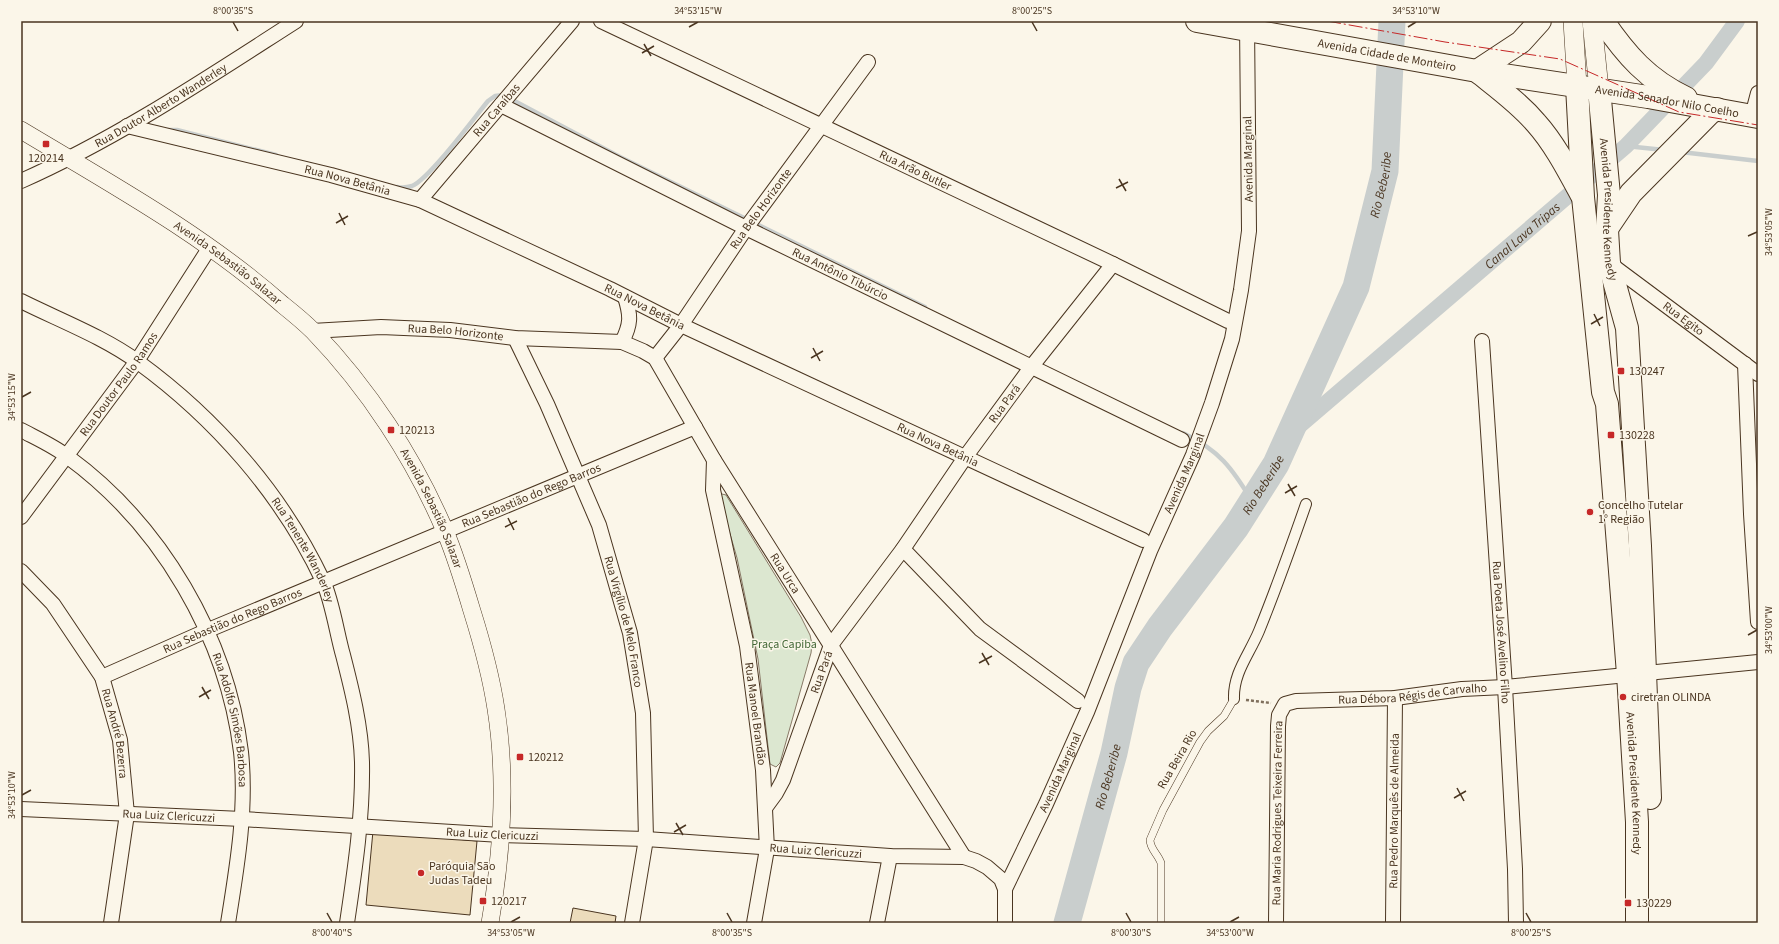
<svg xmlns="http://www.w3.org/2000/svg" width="1779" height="944" font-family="'Source Sans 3',sans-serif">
  <rect width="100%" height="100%" fill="#fbf6e9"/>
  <path fill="#dce7d0" stroke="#887966" d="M722,494L726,495L801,617L810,635L812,644L811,653L780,763L776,767L770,764L758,659L737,558L719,496Z"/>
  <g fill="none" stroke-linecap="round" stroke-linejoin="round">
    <g stroke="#c9cecd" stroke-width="4.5">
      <path d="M168,130H177L276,155"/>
      <path d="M1626,146L1664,150"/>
      <path d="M1681,152L1758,161"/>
      <path d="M397,187C402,188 406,188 412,186C429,179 474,118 488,101L495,96L503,95L620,157L925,307"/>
      <path d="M1183,433C1219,450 1232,468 1252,501"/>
    </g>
    <path stroke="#c9cecd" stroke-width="16" id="s1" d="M1291,433L1626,146L1706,63L1737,21"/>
    <path stroke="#c9cecd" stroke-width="27" id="s2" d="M1067,923L1114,753L1128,688L1136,663L1160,627L1236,527L1276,464L1356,287L1385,171L1392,21"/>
  </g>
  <g fill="#ecdcbc" stroke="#4a3520">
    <path d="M373,831L477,841L470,915L366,905Z"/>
    <path d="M573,908L616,916L615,923H570Z"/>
  </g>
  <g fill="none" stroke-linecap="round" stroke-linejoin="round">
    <g stroke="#4a3520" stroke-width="8">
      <path id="service" d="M1161,923V863C1158,854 1150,849 1150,840L1163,810L1200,742L1208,731L1224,716L1234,699"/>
    </g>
    <g stroke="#4a3520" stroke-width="12">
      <path id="pedestrian" d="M1234,699C1233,673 1249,655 1259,631C1276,589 1291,547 1306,504"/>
    </g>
    <g stroke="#4a3520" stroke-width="16">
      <g id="minor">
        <path id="s3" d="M601,21L1113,264L1228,321"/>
        <path id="s4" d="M501,105L746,228L1182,440"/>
        <path d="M1752,116L1758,93"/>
        <path id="s5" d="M127,126L331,175L420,200L610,289L681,325L1143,540"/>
        <path id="s6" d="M21,181C118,138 207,78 296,21"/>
        <path id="s7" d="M420,200L572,21"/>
        <path id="s8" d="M1609,263L1758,374"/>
        <path id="s9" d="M625,297C631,316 631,324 622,342L643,351L655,358L714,460L964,857"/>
        <path id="s10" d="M21,301C59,320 104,337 138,362C215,418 282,494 323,581C332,600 337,634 343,655C352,690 361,726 362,762C363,816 355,869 347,923"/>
        <path id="s11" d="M312,331L381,327L450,330L515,338L622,342"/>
        <path id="s12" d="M515,338L547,404L599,525L630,633L643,713L646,839L632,923"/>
        <path id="s13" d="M1482,341L1505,687L1515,869L1516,923"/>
        <path id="s14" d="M655,358L681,325L746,228L868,62"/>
        <path d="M1745,364L1751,514L1758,622"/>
        <path id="s15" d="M21,430C36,438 54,446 68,457C161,525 227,637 241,752C247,809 237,867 228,923"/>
        <path id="s16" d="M714,460L713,490L747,646L763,770L767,849L754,923"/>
        <path id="s17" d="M21,517L137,361L210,247"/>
        <path d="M903,549L980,629L1078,701"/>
        <path id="s18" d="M21,571L53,604L102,677L120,740L127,814L111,923"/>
        <path id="s19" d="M102,677L206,631L695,427"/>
        <path id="s20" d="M765,808L776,793L783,780L831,645L903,549L966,456L1032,366L1113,264"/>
        <path id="s21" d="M21,809L242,819L501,835L646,839L890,856L964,857L976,861L987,867L1001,879L1005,889V923"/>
        <path id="s22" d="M1005,889L1046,804L1087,712L1150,551L1193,455L1212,403L1232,339L1241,290L1249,231L1247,23"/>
        <path d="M877,923L890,856"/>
        <path id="s23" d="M1276,923L1278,726L1279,715L1285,704L1296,701L1395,698L1462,689L1505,687L1758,662"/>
        <path id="s24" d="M1393,923L1395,698"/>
      </g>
    </g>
    <g stroke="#4a3520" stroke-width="18">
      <g id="tertiary">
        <path id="s25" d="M21,130C111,184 204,235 283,305C293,313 304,322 313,331C368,388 414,458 445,531C456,557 464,584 472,611C482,643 491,676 496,709C507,779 502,853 490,923"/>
      </g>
    </g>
    <g stroke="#4a3520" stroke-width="20">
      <g id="secondary">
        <path d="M1573,21L1577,86"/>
        <path d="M1592,21L1599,89"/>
      </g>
    </g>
    <g stroke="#4a3520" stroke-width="24">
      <g id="primary">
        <path id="s26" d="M1197,21L1477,71L1648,97L1758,117"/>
        <path d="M1603,21C1626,55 1648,80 1686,98"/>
        <path d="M1477,71L1521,42L1540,21"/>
        <path d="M1478,72C1498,88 1519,103 1536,123C1554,143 1568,170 1581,194"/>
        <path id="s27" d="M1577,86L1583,197L1603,392L1607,404L1628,674L1637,822V923"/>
        <path id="s28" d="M1599,89L1609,195L1607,230L1609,263L1627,328L1640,546L1650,798"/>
        <path d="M1608,227L1631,193L1710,113L1717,109"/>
      </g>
    </g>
    <path stroke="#7f6f5c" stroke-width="2.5" stroke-dasharray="3 2" stroke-linecap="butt" d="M1246,700L1271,703"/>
    <use href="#service" stroke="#fbf6e9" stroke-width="7"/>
    <use href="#pedestrian" stroke="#fbf6e9" stroke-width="10"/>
    <use href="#minor" stroke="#fbf6e9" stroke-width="14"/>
    <use href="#tertiary" stroke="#fbf6e9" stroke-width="17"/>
    <use href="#secondary" stroke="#fbf6e9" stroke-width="19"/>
    <use href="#primary" stroke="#fbf6e9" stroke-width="22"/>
    <path stroke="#c62828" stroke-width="1" stroke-dasharray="14 3 2 3" stroke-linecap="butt" d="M1327,21L1445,42L1560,59L1679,112L1758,125"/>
  </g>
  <path fill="none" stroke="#4a3520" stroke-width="1.5" d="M233,22L238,31M1032,22L1037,31M689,27L698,22M1408,27L1416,22M644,44L651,56M642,53L654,46M1119,179L1126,191M1116,188L1128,182M339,213L345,225M336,223L348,216M1748,236L1757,232M1594,314L1600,326M1591,324L1603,317M813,348L820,361M811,358L823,351M22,397L31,392M1288,484L1295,496M1285,493L1297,486M508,518L514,530M505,527L517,521M1748,635L1757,630M982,653L989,665M979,663L992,656M202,687L209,699M199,697L211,690M1457,788L1464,801M22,795L31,790M1454,798L1466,791M676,823L683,835M674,832L686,825M327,913L332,922M727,913L732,922M1126,913L1131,922M1526,913L1531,922M511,922L520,917M1230,922L1239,917"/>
  <g fill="#c62828" stroke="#fbf6e9" stroke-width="1.5">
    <rect x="42" y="140" width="8" height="8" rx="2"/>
    <rect x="1617" y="367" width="8" height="8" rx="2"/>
    <rect x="387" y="426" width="8" height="8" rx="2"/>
    <rect x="1607" y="431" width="8" height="8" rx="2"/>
    <circle cx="1590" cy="512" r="4"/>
    <circle cx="1623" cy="697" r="4"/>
    <rect x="516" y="753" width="8" height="8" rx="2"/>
    <circle cx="421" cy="873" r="4"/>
    <rect x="479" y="897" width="8" height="8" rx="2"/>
    <rect x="1624" y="899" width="8" height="8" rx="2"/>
  </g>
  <g text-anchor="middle" stroke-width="3" stroke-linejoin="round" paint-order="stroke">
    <g font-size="12" fill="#4a3520" stroke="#fbf6e9">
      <text dy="4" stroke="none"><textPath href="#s26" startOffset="193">Avenida Cidade de Monteiro</textPath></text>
      <text dy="4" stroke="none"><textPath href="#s26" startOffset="477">Avenida Senador Nilo Coelho</textPath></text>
      <text dy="4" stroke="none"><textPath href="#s6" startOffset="159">Rua Doutor Alberto Wanderley</textPath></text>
      <text dy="4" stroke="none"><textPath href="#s7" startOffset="118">Rua Caraíbas</textPath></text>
      <text transform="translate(1248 159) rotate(-91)" y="4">Avenida Marginal</text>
      <text dy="4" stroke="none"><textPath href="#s3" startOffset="348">Rua Arão Butler</textPath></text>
      <text dy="4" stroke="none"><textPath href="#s5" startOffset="227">Rua Nova Betânia</textPath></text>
      <text dy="4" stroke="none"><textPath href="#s14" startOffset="183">Rua Belo Horizonte</textPath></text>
      <text dy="4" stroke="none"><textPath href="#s28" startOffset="121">Avenida Presidente Kennedy</textPath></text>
      <text dy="4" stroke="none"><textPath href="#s25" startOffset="246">Avenida Sebastião Salazar</textPath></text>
      <text dy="4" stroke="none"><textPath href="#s4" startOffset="379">Rua Antônio Tibúrcio</textPath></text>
      <text dy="4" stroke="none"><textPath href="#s5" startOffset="551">Rua Nova Betânia</textPath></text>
      <text dy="4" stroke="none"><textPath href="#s8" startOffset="93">Rua Egito</textPath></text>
      <text dy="4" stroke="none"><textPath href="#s11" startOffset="144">Rua Belo Horizonte</textPath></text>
      <text dy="4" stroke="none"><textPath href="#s17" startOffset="165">Rua Doutor Paulo Ramos</textPath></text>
      <text dy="4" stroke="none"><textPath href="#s20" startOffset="474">Rua Pará</textPath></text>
      <text dy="4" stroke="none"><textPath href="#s5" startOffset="875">Rua Nova Betânia</textPath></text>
      <text dy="4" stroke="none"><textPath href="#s22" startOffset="453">Avenida Marginal</textPath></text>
      <text dy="4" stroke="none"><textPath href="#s19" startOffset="466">Rua Sebastião do Rego Barros</textPath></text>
      <text dy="4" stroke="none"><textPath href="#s25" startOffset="570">Avenida Sebastião Salazar</textPath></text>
      <text dy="4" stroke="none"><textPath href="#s10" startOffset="385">Rua Tenente Wanderley</textPath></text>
      <text dy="4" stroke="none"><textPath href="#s9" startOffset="335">Rua Urca</textPath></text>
      <text dy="4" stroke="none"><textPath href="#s19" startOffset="142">Rua Sebastião do Rego Barros</textPath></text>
      <text dy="4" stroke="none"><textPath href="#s12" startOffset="305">Rua Virgílio de Melo Franco</textPath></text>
      <text dy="4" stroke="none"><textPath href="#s13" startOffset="292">Rua Poeta José Avelino Filho</textPath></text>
      <text dy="4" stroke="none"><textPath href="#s20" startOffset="148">Rua Pará</textPath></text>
      <text dy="4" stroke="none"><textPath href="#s23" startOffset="349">Rua Débora Régis de Carvalho</textPath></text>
      <text dy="4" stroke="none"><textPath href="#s16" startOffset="258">Rua Manoel Brandão</textPath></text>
      <text dy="4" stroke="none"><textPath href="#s15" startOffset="372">Rua Adolfo Simões Barbosa</textPath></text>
      <text dy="4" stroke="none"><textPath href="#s18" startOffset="192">Rua André Bezerra</textPath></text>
      <text transform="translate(1177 759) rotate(-60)" y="4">Rua Beira Rio</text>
      <text dy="4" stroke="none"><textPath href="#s22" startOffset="129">Avenida Marginal</textPath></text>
      <text dy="4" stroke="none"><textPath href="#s27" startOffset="700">Avenida Presidente Kennedy</textPath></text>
      <text dy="4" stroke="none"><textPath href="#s24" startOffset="112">Rua Pedro Marquês de Almeida</textPath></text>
      <text dy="4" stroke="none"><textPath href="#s23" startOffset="110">Rua Maria Rodrigues Teixeira Ferreira</textPath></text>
      <text dy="4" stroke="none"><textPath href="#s21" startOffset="148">Rua Luiz Clericuzzi</textPath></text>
      <text dy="4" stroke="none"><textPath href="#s21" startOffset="472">Rua Luiz Clericuzzi</textPath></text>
      <text dy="4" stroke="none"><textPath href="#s21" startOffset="796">Rua Luiz Clericuzzi</textPath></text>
    </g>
    <g font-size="12" fill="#4a3520" stroke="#fbf6e9" text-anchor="start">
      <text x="46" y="162" text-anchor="middle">120214</text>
      <text x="1629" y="375">130247</text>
      <text x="399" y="434">120213</text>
      <text x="1619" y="439">130228</text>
      <text x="1598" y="509">Concelho Tutelar<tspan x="1598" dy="14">1° Região</tspan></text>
      <text x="1631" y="701">ciretran OLINDA</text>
      <text x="528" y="761">120212</text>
      <text x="429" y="870">Paróquia São<tspan x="429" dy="14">Judas Tadeu</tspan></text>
      <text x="491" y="905">120217</text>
      <text x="1636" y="907">130229</text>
    </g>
    <g font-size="12" fill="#436837" stroke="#fbf6e9">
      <text x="784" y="648">Praça Capiba</text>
    </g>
    <g font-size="13" font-style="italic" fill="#4a3520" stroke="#fbf6e9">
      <text dy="5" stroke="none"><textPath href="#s2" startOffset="812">Rio Beberibe</textPath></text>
      <text dy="5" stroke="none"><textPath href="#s1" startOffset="304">Canal Lava Tripas</textPath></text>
      <text dy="5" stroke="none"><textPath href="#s2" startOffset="488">Rio Beberibe</textPath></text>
      <text dy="5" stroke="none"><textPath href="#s2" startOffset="152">Rio Beberibe</textPath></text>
    </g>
  </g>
  <rect width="1779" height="944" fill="none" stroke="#fbf6e9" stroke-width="44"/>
  <rect x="22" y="22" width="1735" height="900" fill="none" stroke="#4a3520" stroke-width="1.5"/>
  <g font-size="10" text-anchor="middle" fill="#4a3520">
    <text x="233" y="14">8°00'35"S</text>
    <text x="698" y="14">34°53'15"W</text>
    <text x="1032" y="14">8°00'25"S</text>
    <text x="1416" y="14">34°53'10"W</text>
    <text transform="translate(1768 232) rotate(-90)" y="4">34°53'05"W</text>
    <text transform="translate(11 397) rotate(-90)" y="4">34°53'15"W</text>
    <text transform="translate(1768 630) rotate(-90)" y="4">34°53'00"W</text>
    <text transform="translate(11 795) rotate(-90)" y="4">34°53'10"W</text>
    <text x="332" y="936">8°00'40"S</text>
    <text x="511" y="936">34°53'05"W</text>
    <text x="732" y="936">8°00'35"S</text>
    <text x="1131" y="936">8°00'30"S</text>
    <text x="1230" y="936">34°53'00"W</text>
    <text x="1531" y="936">8°00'25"S</text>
  </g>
</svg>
